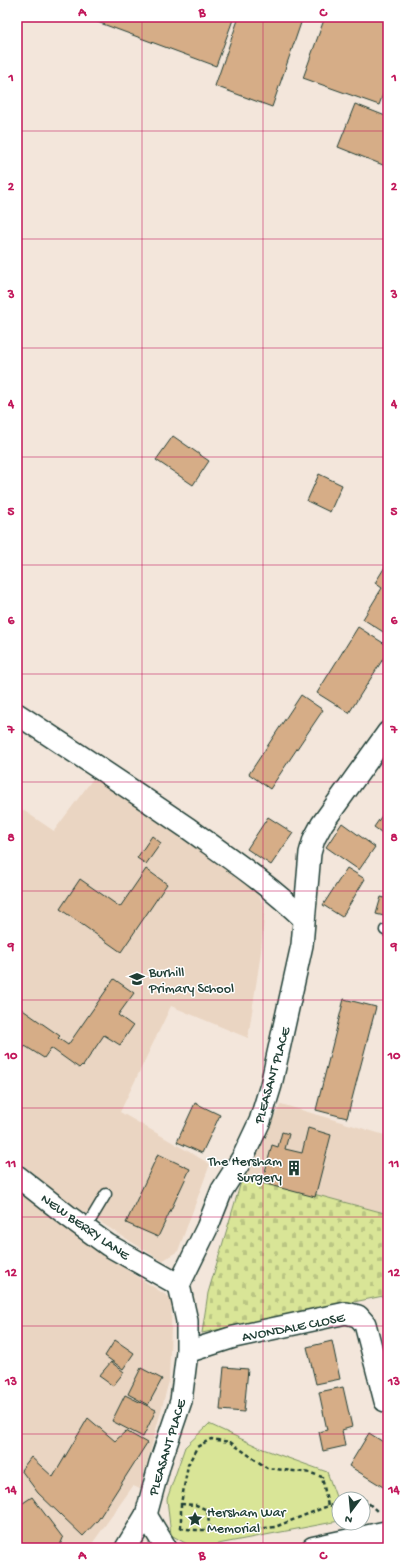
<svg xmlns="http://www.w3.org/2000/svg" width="405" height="1565" font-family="'Gochi Hand',sans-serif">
  <defs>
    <pattern id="cemetery-stones" width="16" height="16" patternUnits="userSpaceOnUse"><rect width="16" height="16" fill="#d9e597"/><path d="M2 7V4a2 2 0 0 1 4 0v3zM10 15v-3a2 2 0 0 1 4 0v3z" fill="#bac583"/></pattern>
  </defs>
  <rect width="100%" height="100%" fill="#f3e6db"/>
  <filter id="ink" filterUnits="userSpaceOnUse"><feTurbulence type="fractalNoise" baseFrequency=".025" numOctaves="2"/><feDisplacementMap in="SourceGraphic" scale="8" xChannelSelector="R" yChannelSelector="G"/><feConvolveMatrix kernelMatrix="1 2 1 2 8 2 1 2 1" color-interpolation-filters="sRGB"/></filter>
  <g filter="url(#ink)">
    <g fill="#ead5c2">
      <path d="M95,776L251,884L265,906L261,952L248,1038L171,1006L120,1112L210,1164L178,1251L162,1261L71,1204L17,1160V806L54,831Z"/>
      <path d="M281,1104L388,1136V1214L243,1175Z"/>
      <path d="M17,1190L78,1238L172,1299L169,1381L140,1489L133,1486L89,1548H17Z"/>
    </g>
    <path fill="url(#cemetery-stones)" stroke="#7c9166" d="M243,1175L388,1214V1295L202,1333L208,1293Z"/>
    <path fill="#d9e597" stroke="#7c9166" d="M209,1424L263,1449L327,1472L339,1505V1521L197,1548H194L171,1535L167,1499L185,1447Z"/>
    <g fill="#d6ad87" stroke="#1f3d34">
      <path d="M84,17H234L216,66Z"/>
      <path d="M239,17H303L272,107L215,86Z"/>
      <path d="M325,17H388V81L379,105L303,78Z"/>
      <path d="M355,104L388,117V167L338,147Z"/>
      <path d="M173,436L209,461L193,485L156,460Z"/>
      <path d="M319,474L342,485L330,512L307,501Z"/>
      <path d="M388,562V635L363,619L382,588L375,583Z"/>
      <path d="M358,627L388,646V651L349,713L317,693Z"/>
      <path d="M301,695L323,710L270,789L249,774Z"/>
      <path d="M388,807V837L374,827Z"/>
      <path d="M268,817L293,833L271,865L247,849Z"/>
      <path d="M342,823L375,847L359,870L326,847Z"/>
      <path d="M152,836L161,843L146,864L137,858Z"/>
      <path d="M347,868L365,879L342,917L323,905Z"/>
      <path d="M146,869L167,884L121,952L60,909L80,879L120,907Z"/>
      <path d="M381,897L388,899V917L376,914Z"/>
      <path d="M114,979L134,993L118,1015L133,1026L120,1045L104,1035L83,1066L82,1065L79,1068L51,1048L44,1058L25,1046L17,1058V1006L60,1036L58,1038L68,1045Z"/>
      <path d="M344,999L376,1007L347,1118L316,1110Z"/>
      <path d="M195,1103L220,1115L202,1153L177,1142Z"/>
      <path d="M308,1128L331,1135L315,1197L262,1183L272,1145L278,1147L282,1132L289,1134L285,1149L302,1153Z"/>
      <path d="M158,1154L190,1169L158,1237L126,1223Z"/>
      <path d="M115,1340L134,1353L123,1369L105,1356Z"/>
      <path d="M332,1341L340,1379L316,1384L307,1347Z"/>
      <path d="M111,1362L124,1372L113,1386L99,1376Z"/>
      <path d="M224,1367L248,1369L244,1412L220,1410Z"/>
      <path d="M141,1368L162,1379L148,1405L128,1394Z"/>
      <path d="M343,1387L352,1427L342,1430L345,1446L323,1451L319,1432L327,1430L319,1392Z"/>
      <path d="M125,1395L156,1410L143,1437L112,1421Z"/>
      <path d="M88,1418L115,1441L126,1431L147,1443L98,1520L83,1536L38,1493L21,1470L31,1457L53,1477Z"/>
      <path d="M369,1433L388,1445V1490L349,1466Z"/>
      <path d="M32,1497L63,1538L59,1548H17V1507Z"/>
    </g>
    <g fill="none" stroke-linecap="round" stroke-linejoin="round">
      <g stroke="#1f3d34" stroke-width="13">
        <g id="lane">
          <path d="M385,930L388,931"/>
          <path d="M85,1229L106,1194"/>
        </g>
      </g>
      <g stroke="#1f3d34" stroke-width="24">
        <g id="street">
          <path d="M17,714C75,752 132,790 189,829C229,858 268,884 304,919"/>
          <path d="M17,1176L68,1216L108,1245L179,1285"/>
          <path d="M187,1352L234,1337L346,1313L358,1316L365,1324L385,1401"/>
          <path d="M146,1515L166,1548"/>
          <path d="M126,1548L146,1515L160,1463L181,1401L187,1352V1321L179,1285L207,1228L222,1190L243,1157L260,1121L271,1085L302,945L310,853L314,839L322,824L388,732"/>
        </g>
      </g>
      <g stroke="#1f3d34" stroke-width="25">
        <path id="secondary" d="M313,1548L388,1532"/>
      </g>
      <g stroke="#1f3d34" stroke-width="2.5" stroke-dasharray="4 3" stroke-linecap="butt">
        <path d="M363,1500H365L377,1511"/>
        <path d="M181,1504L196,1505L207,1510L210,1529"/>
        <path d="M180,1528L195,1530H249L275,1527L328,1506L339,1504"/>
        <path d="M181,1528V1504L188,1465L197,1447L211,1439L230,1442L267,1468L311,1473L322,1477L328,1506"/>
      </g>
      <use href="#lane" stroke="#fff" stroke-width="10"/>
      <use href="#street" stroke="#fff" stroke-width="21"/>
      <use href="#secondary" stroke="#fff" stroke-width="22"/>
    </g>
  </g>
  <path fill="none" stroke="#c2185b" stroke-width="1" stroke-opacity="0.55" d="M142,17V1548M263,17V1548M17,131H388M17,239H388M17,348H388M17,457H388M17,565H388M17,674H388M17,782H388M17,891H388M17,1000H388M17,1108H388M17,1217H388M17,1326H388M17,1434H388"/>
  <defs>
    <g id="school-bare" transform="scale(1.2)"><path d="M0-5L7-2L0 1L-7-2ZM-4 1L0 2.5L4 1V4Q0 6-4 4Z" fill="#1f3d34" stroke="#fff" stroke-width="2.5" paint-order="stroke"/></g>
    <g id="building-bare" transform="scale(1.2)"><path d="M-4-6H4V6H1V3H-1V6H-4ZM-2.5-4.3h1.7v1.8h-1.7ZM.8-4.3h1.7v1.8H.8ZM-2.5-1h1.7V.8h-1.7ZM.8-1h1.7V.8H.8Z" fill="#1f3d34" stroke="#fff" stroke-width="2.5" paint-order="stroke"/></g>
    <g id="sight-bare" transform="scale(1.2)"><path d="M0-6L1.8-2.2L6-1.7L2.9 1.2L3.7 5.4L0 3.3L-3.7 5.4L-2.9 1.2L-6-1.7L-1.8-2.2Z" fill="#1f3d34" stroke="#fff" stroke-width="2.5" paint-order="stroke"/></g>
  </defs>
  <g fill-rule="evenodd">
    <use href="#school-bare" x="137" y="979"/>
    <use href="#building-bare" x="294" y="1168"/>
    <use href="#sight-bare" x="195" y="1519"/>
  </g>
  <g text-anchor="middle" stroke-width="3" stroke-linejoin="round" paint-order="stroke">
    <g font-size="14" fill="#1f3d34" stroke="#fff" text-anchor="start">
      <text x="149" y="976">Burhill<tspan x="149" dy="16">Primary School</tspan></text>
      <text x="282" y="1165" text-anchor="end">The Hersham<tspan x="282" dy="16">Surgery</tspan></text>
      <text x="207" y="1516">Hersham War<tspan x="207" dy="16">Memorial</tspan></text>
    </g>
    <g font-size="14" fill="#1f3d34" stroke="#fff">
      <text transform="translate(271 1075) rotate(-74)" y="5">PLEASANT PLACE</text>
      <text transform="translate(86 1226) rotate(35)" y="5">NEW BERRY LANE</text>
      <text transform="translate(293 1326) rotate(-11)" y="5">AVONDALE CLOSE</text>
      <text transform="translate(166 1447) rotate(-73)" y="5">PLEASANT PLACE</text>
    </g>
  </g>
  <rect width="405" height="1565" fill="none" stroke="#fff" stroke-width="44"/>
  <g transform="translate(351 1511) rotate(196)"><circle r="19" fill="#ffffff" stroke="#a5b1ae"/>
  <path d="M0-3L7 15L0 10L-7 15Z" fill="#1f3d34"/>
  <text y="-6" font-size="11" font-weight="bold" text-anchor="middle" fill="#1f3d34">N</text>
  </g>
  <rect x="22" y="22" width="361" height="1521" fill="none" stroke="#c2185b" stroke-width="1.5"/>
  <g font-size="13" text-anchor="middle" font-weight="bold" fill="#c2185b">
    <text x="82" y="16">A</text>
    <text x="202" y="16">B</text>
    <text x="323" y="16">C</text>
    <text x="11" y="81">1</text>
    <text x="394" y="81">1</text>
    <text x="11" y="190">2</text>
    <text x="394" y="190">2</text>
    <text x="11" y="298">3</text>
    <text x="394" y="298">3</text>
    <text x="11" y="407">4</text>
    <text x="394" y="407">4</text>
    <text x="11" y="515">5</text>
    <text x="394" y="515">5</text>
    <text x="11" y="624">6</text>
    <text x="394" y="624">6</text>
    <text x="11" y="733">7</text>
    <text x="394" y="733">7</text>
    <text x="11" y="841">8</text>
    <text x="394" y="841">8</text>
    <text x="11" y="950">9</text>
    <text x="394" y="950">9</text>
    <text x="11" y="1059">10</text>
    <text x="394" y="1059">10</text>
    <text x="11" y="1167">11</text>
    <text x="394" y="1167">11</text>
    <text x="11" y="1276">12</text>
    <text x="394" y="1276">12</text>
    <text x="11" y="1385">13</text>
    <text x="394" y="1385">13</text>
    <text x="11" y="1493">14</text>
    <text x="394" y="1493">14</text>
    <text x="82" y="1559">A</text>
    <text x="202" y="1559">B</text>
    <text x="323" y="1559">C</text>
  </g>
</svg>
